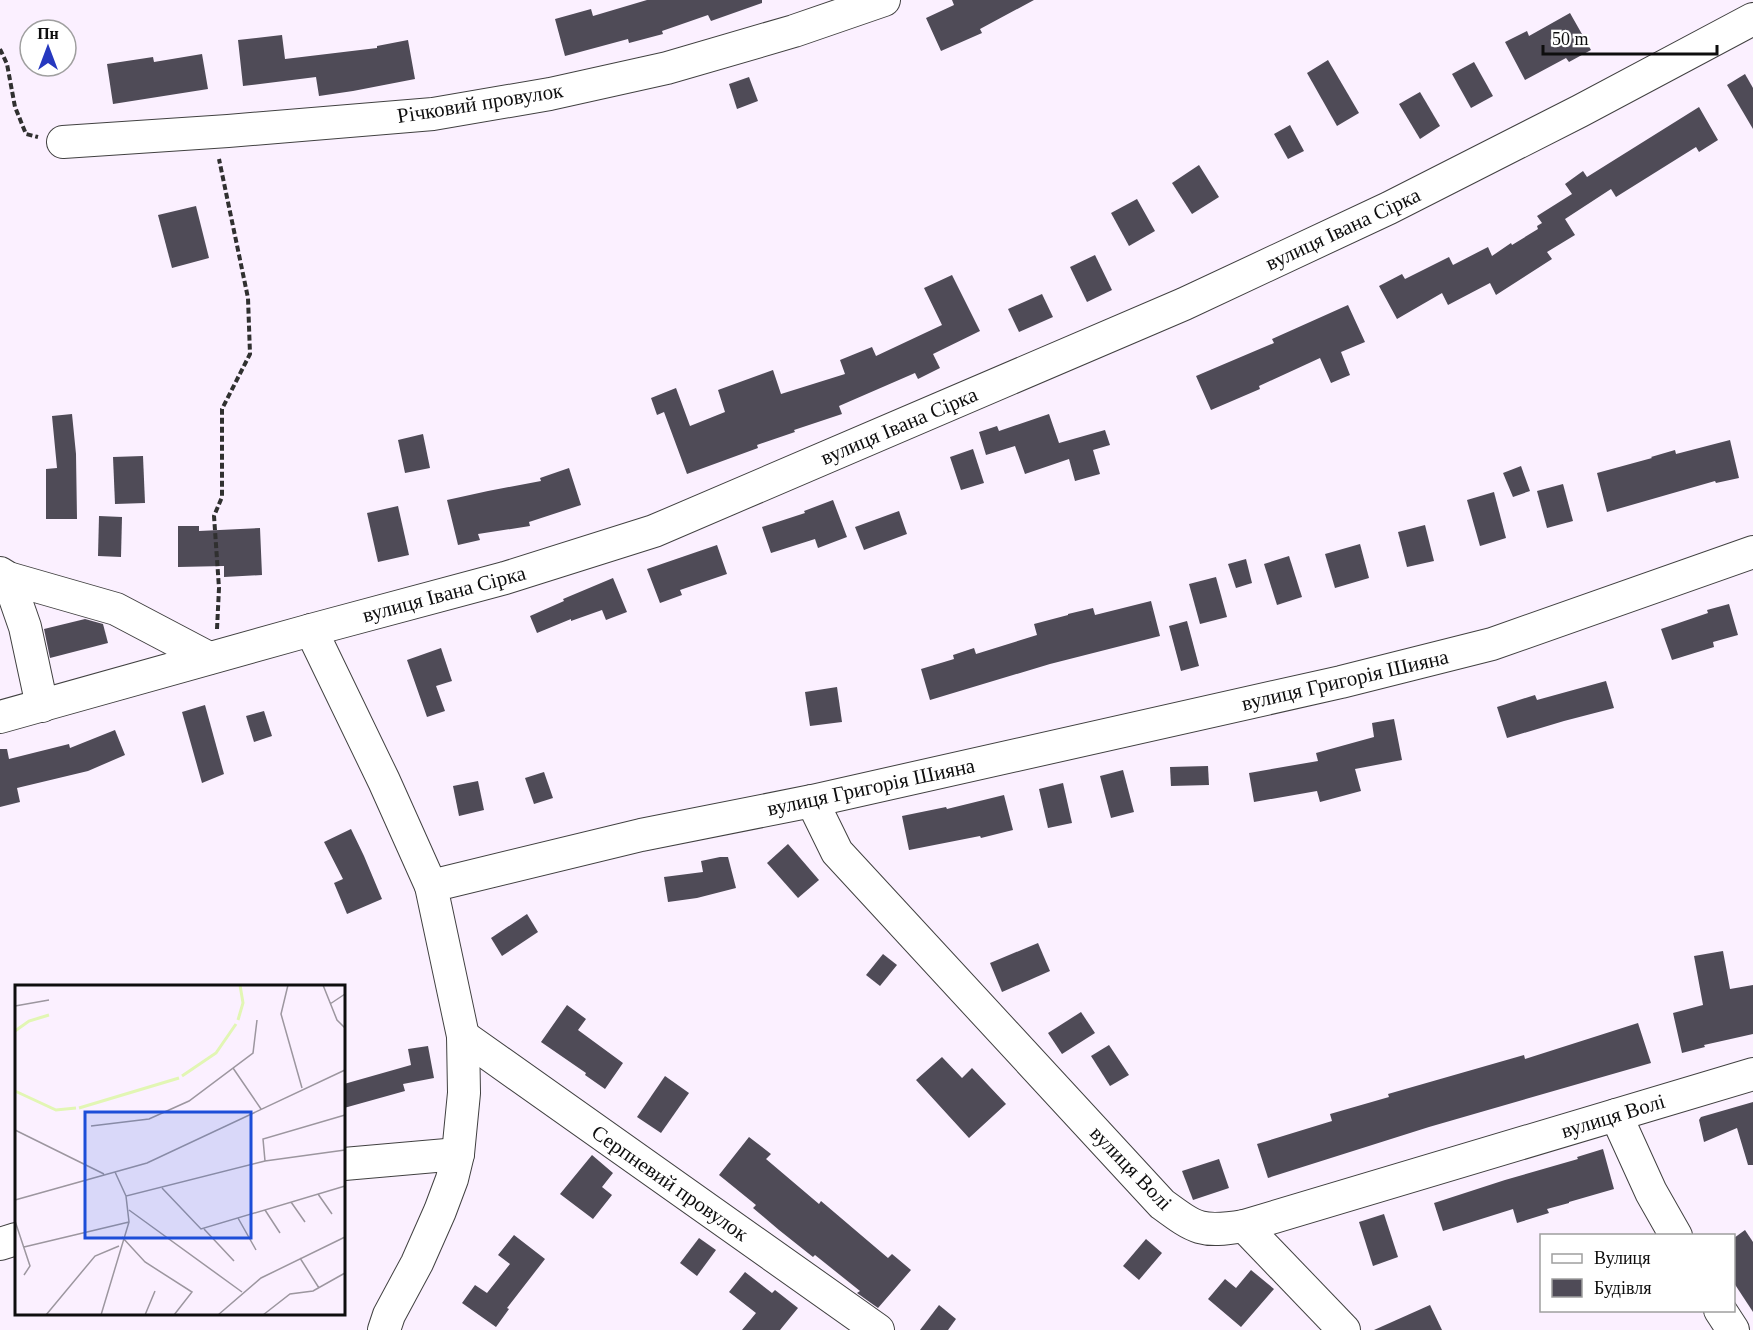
<svg xmlns="http://www.w3.org/2000/svg" width="1753" height="1330" font-family="'Times New Roman',serif">
  <rect width="100%" height="100%" fill="#fbf0ff"/>
  <g fill="#4f4b57">
    <path d="M647,0H762V3L711,21L708,15L662,31L663,34L629,43L628,39L565,56L555,19L591,9L593,16Z"/>
    <path d="M952,0H1034L980,29L982,33L941,51L926,18L954,5Z"/>
    <path d="M1570,13L1591,50L1569,62L1566,58L1525,80L1505,42L1527,31L1529,36Z"/>
    <path d="M282,35L285,59L377,48V46L408,40L415,79L353,91L319,96L316,77L243,86L238,40Z"/>
    <path d="M202,54L208,89L113,104L107,64L153,57L154,62Z"/>
    <path d="M1328,60L1359,113L1337,126L1307,73Z"/>
    <path d="M1474,62L1493,96L1471,108L1452,74Z"/>
    <path d="M1745,74L1753,88V129L1727,85Z"/>
    <path d="M749,77L758,101L737,109L729,84Z"/>
    <path d="M1420,92L1440,126L1420,139L1399,104Z"/>
    <path d="M1699,107L1718,140L1699,152L1696,147L1616,197L1611,189L1565,219L1575,235L1547,252L1552,259L1496,295L1490,283L1448,305L1442,293L1397,319L1379,286L1402,274L1405,279L1449,257L1453,265L1488,247L1492,256L1511,243L1512,245L1538,229L1537,226L1542,223L1537,216L1572,194L1565,184L1583,171L1587,177Z"/>
    <path d="M1290,125L1304,151L1288,159L1274,134Z"/>
    <path d="M1199,165L1219,197L1192,214L1172,183Z"/>
    <path d="M1137,199L1155,231L1129,246L1111,213Z"/>
    <path d="M196,206L209,258L172,268L158,215Z"/>
    <path d="M1095,255L1112,290L1087,302L1070,267Z"/>
    <path d="M952,275L980,331L933,354L940,368L918,379L915,373L839,406L842,414L794,430L795,432L757,445L758,448L687,474L664,412L657,415L651,398L676,388L690,426L725,412L718,390L773,370L781,394L845,374L840,360L872,347L876,356L942,325L924,288Z"/>
    <path d="M1042,294L1053,317L1019,332L1008,309Z"/>
    <path d="M1348,305L1365,342L1341,352L1350,375L1331,383L1320,358L1259,386L1260,389L1211,410L1196,376L1274,343L1272,339Z"/>
    <path d="M72,414L76,454L77,519H46V469L57,468L52,416Z"/>
    <path d="M1049,414L1059,443L1105,430L1110,445L1093,450L1100,474L1075,481L1069,459L1025,474L1015,446L986,455L979,432L997,426L999,431Z"/>
    <path d="M423,434L430,468L405,473L398,440Z"/>
    <path d="M1730,440L1739,478L1716,483L1715,481L1607,512L1597,473L1652,458L1651,457L1675,450L1676,454Z"/>
    <path d="M973,449L984,483L961,490L950,457Z"/>
    <path d="M143,456L145,503L115,504L113,457Z"/>
    <path d="M1521,466L1530,491L1513,497L1503,473Z"/>
    <path d="M569,468L581,505L529,522L530,526L478,534L480,540L458,545L447,500L488,491L541,481L540,478Z"/>
    <path d="M1563,484L1573,521L1547,528L1537,491Z"/>
    <path d="M1494,492L1506,538L1480,546L1467,500Z"/>
    <path d="M833,500L847,537L818,548L815,539L771,553L762,527L805,513L804,511Z"/>
    <path d="M398,506L409,555L378,562L367,513Z"/>
    <path d="M899,511L907,534L864,550L855,527Z"/>
    <path d="M99,516L122,517L121,557L98,556Z"/>
    <path d="M1425,525L1434,561L1407,567L1398,532Z"/>
    <path d="M178,526H199V531L260,528L262,575L224,577V566L178,567Z"/>
    <path d="M1360,544L1369,578L1335,588L1325,554Z"/>
    <path d="M717,545L727,574L680,590L682,595L660,603L647,569Z"/>
    <path d="M1289,556L1302,597L1277,605L1264,564Z"/>
    <path d="M1246,559L1252,583L1236,588L1228,564Z"/>
    <path d="M1216,577L1227,617L1200,624L1189,584Z"/>
    <path d="M613,578L627,612L606,620L602,610L571,621V619L537,633L530,616L564,601L563,599Z"/>
    <path d="M1151,601L1160,636L1050,664L930,700L921,669L954,659L953,655L974,648L976,654L1037,635L1034,624L1068,615V614L1093,608L1095,615Z"/>
    <path d="M1729,604L1738,635L1713,642L1714,647L1672,660L1661,629L1708,613L1707,610Z"/>
    <path d="M85,619L103,624L108,643L50,658L44,629Z"/>
    <path d="M1187,621L1199,666L1181,671L1169,626Z"/>
    <path d="M441,648L452,681L436,686L445,711L427,717L407,660Z"/>
    <path d="M1606,681L1614,708L1564,721L1507,738L1497,707L1535,695L1537,700Z"/>
    <path d="M837,687L842,722L810,726L805,692Z"/>
    <path d="M205,705L224,774L202,783L182,712Z"/>
    <path d="M264,711L272,736L254,742L246,716Z"/>
    <path d="M1394,719L1402,760L1355,769L1361,791L1320,802L1317,791L1254,802L1249,773L1318,761L1316,753L1374,737L1372,723Z"/>
    <path d="M115,730L125,755L88,771L17,788L20,802L0,807V749H7L9,759L69,744L70,748Z"/>
    <path d="M1208,766L1209,785L1171,786L1170,767Z"/>
    <path d="M1123,770L1134,812L1111,818L1100,776Z"/>
    <path d="M544,772L553,798L534,804L525,778Z"/>
    <path d="M478,781L484,810L459,816L453,786Z"/>
    <path d="M1063,783L1072,823L1048,828L1039,789Z"/>
    <path d="M1004,795L1013,830L981,838L980,836L909,850L902,816L946,807L947,809Z"/>
    <path d="M351,829L364,856L382,899L347,914L334,883L343,879L324,842Z"/>
    <path d="M788,844L819,880L798,898L767,863Z"/>
    <path d="M720,857H728L736,888L697,898L668,902L664,877L703,872L701,861Z"/>
    <path d="M527,914L538,932L502,956L491,938Z"/>
    <path d="M1038,943L1050,971L1002,992L990,963Z"/>
    <path d="M1723,951L1730,989L1753,985V1034L1704,1045L1705,1047L1682,1053L1673,1013L1703,1005L1694,956Z"/>
    <path d="M883,954L897,965L880,986L866,975Z"/>
    <path d="M567,1005L586,1019L578,1030L623,1063L605,1089L585,1075L586,1073L541,1042Z"/>
    <path d="M1081,1012L1095,1033L1062,1054L1048,1033Z"/>
    <path d="M1638,1023L1651,1063L1429,1127L1268,1178L1257,1144L1332,1121L1330,1114L1389,1097L1388,1094L1524,1055L1525,1059Z"/>
    <path d="M1109,1045L1129,1075L1110,1086L1091,1056Z"/>
    <path d="M428,1046L434,1078L403,1084L405,1091L344,1108V1084L411,1065L408,1049Z"/>
    <path d="M942,1057L962,1078L972,1068L1006,1104L969,1138L916,1080Z"/>
    <path d="M665,1076L689,1093L661,1133L637,1117Z"/>
    <path d="M1753,1102V1165H1748L1737,1128L1704,1142L1699,1120L1701,1117Z"/>
    <path d="M749,1137L771,1154L766,1159L819,1204L821,1201L888,1258L892,1254L911,1270L878,1308L857,1293L860,1291L815,1255L813,1257L779,1230L753,1208L756,1205L719,1175Z"/>
    <path d="M1603,1149L1614,1189L1569,1202V1203L1547,1209L1549,1213L1517,1223L1513,1209L1443,1231L1434,1203L1505,1180L1578,1159L1577,1157Z"/>
    <path d="M592,1155L613,1173L602,1187L612,1195L593,1219L560,1194Z"/>
    <path d="M1219,1159L1229,1188L1193,1200L1182,1171Z"/>
    <path d="M1384,1214L1398,1257L1373,1266L1359,1222Z"/>
    <path d="M1745,1230L1753,1242V1312L1734,1283V1238Z"/>
    <path d="M514,1235L545,1259L507,1308L509,1309L496,1327L462,1303L475,1285L487,1293L510,1264L498,1255Z"/>
    <path d="M699,1238L716,1250L697,1276L680,1263Z"/>
    <path d="M1146,1239L1162,1253L1139,1280L1123,1266Z"/>
    <path d="M1251,1270L1274,1289L1241,1327L1208,1299L1225,1279L1236,1288Z"/>
    <path d="M745,1272L772,1293L775,1290L798,1308L780,1330H742L756,1313L729,1292Z"/>
    <path d="M939,1305L956,1319L948,1330H920Z"/>
    <path d="M1430,1305L1442,1330H1374Z"/>
  </g>
  <g fill="none" stroke-linecap="round" stroke-linejoin="round">
    <g stroke="#414141" stroke-width="34">
      <g id="minor">
        <path d="M63,142L228,131L433,114L550,94L667,68L794,31L884,0"/>
        <path d="M0,573L8,578L116,609L209,658"/>
        <path d="M8,578L25,627L42,706"/>
        <path d="M311,630L384,781L431,886"/>
        <path d="M0,717L311,630L505,578L654,531L1184,304L1389,208L1580,111L1753,19"/>
        <path d="M812,801L837,852L1162,1204C1196,1229 1201,1233 1244,1226L1753,1074"/>
        <path d="M463,1036L878,1330"/>
        <path d="M1616,1115L1651,1192L1676,1236"/>
        <path d="M344,1164L458,1154"/>
        <path d="M1244,1226L1344,1330"/>
        <path d="M0,1244L16,1239"/>
        <path d="M1720,1310L1733,1330"/>
        <path d="M384,1330L389,1315L417,1263L440,1211L452,1179L458,1154L464,1093L463,1036L431,886L641,835L812,801L1341,682L1492,644L1753,552"/>
      </g>
    </g>
    <g stroke="#303030" stroke-width="4" stroke-dasharray="6 3" stroke-linecap="butt">
      <path d="M0,49L7,64L15,107L26,134L38,137"/>
      <path d="M217,629L219,588L214,516L222,497V409L250,354L248,298L219,159"/>
    </g>
    <use href="#minor" stroke="#fff" stroke-width="32"/>
  </g>
  <g text-anchor="middle" stroke-width="6" stroke-linejoin="round" paint-order="stroke">
    <g font-size="21" fill="#0e0e0e" stroke="#fff">
      <text transform="translate(480 103) rotate(-9)" y="7">Річковий провулок</text>
      <text transform="translate(1343 229) rotate(-25)" y="7">вулиця Івана Сірка</text>
      <text transform="translate(899 426) rotate(-23)" y="7">вулиця Івана Сірка</text>
      <text transform="translate(444 594) rotate(-15)" y="7">вулиця Івана Сірка</text>
      <text transform="translate(1345 680) rotate(-13)" y="7">вулиця Григорія Шияна</text>
      <text transform="translate(871 787) rotate(-12)" y="7">вулиця Григорія Шияна</text>
      <text transform="translate(1613 1116) rotate(-17)" y="7">вулиця Волі</text>
      <text transform="translate(1131 1168) rotate(46)" y="7">вулиця Волі</text>
      <text transform="translate(670 1183) rotate(35)" y="7">Серпневий провулок</text>
    </g>
  </g>
  <g transform="translate(15 985)">
    <rect width="330" height="330" fill="#fbf0ff"/>
    <path fill="none" stroke="#e2f6b4" stroke-width="3" d="M223,35L228,18L225,0M0,46L14,36L34,30M167,91L201,68L221,39M0,106L41,125L61,123M64,123L164,93"/>
    <path fill="none" stroke="#9c969f" stroke-width="1.5" d="M273,0L266,29L287,103M308,0L322,35L330,43M315,19L330,9M0,21L34,15M218,83L246,124M76,141L134,134L174,116L238,68L242,35M0,145L89,189M250,176L248,154L330,130M100,187L111,211M147,203L186,244L330,201M303,209L317,229M0,215L132,178L330,85M276,217L290,237M114,225L227,307M250,225L265,248M223,233L241,265M0,236L15,281L9,290M189,244L219,276M107,252L130,277L177,307L159,330M9,262L114,237M285,273L304,303M31,330L80,271L104,261M86,330L114,237L111,211L250,176L330,165M130,330L140,306M203,330L246,293L330,252M248,330L275,309L298,306L330,288"/>
    <path fill="#1d4ed8" fill-opacity="0.15" stroke="#1d4ed8" stroke-width="3" d="M70,127H236V253H70Z"/>
    <rect width="330" height="330" fill="none" stroke="#0e0e0e" stroke-width="3"/>
  </g>
  <rect x="1540" y="1234" width="195" height="78" fill="#ffffff" stroke="#9f9f9f" stroke-width="1.5"/>
  <rect x="1552" y="1254" width="30" height="9" fill="#ffffff" stroke="#9f9f9f" stroke-width="1.5"/>
  <text x="1594" y="1264" font-size="18" fill="#0e0e0e">Вулиця</text>
  <rect x="1552" y="1279" width="30" height="18" fill="#4f4b57" stroke="#9f9f9f" stroke-width="1.5"/>
  <text x="1594" y="1294" font-size="18" fill="#0e0e0e">Будівля</text>
  <g transform="translate(48 48)"><circle r="28" fill="#ffffff" stroke="#9f9f9f" stroke-width="1.5"/>
  <path d="M0-4.5L10 22L0 15L-10 22Z" fill="#2638bf"/>
  <text y="-9" font-size="16" font-weight="bold" text-anchor="middle" fill="#0e0e0e">Пн</text>
  </g>
  <path d="M1543 45v9h174v-9" fill="none" stroke="#0e0e0e" stroke-width="3"/>
  <text x="1552" y="45" font-size="18" fill="#0e0e0e" stroke="#ffffff" stroke-width="4.5" paint-order="stroke">50 m</text>
</svg>
